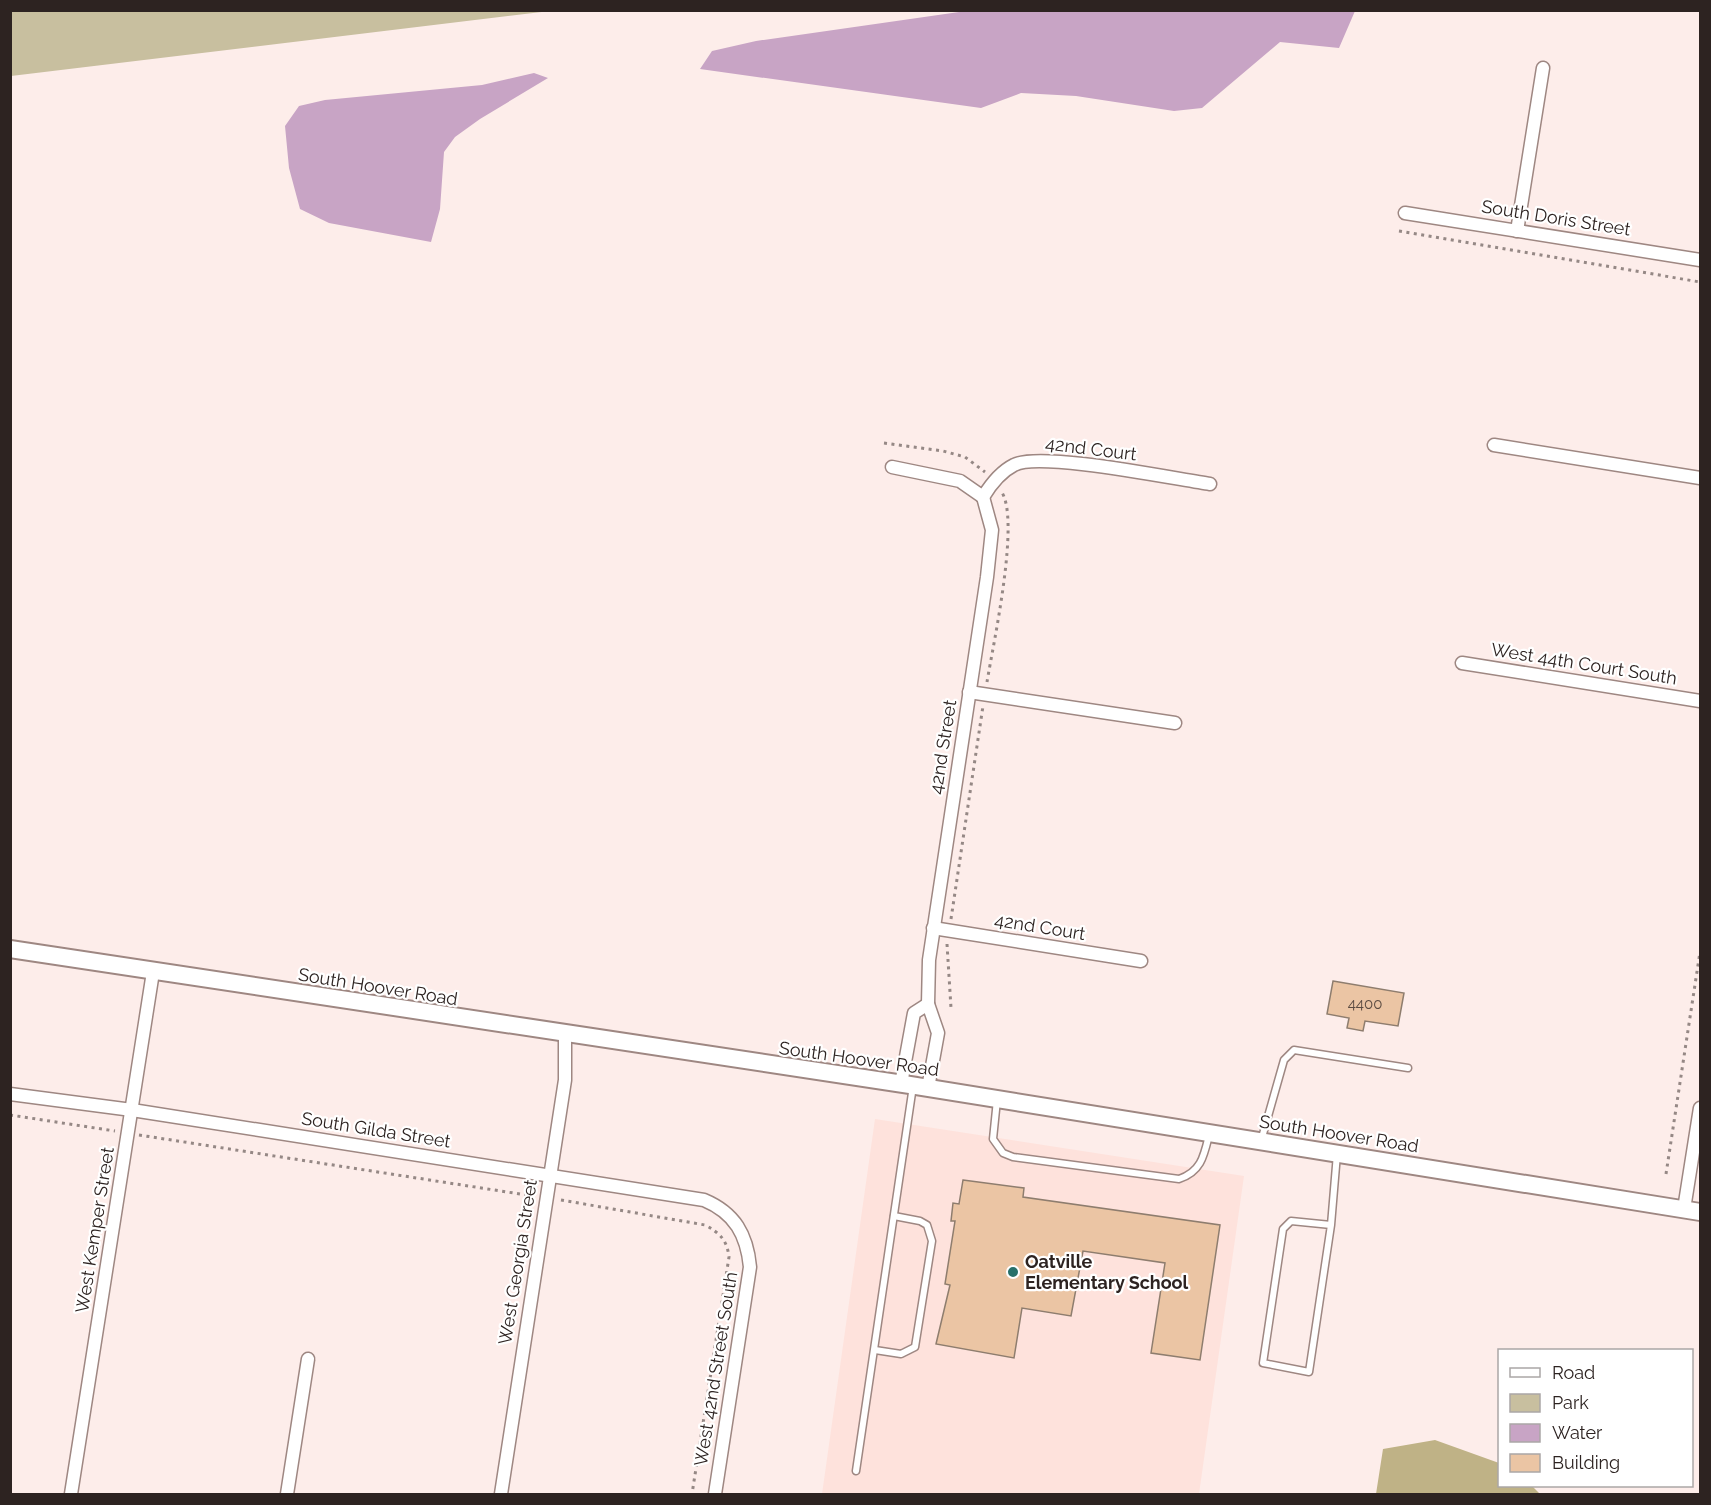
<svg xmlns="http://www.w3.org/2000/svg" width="1711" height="1505" font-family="Raleway,sans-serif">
  <rect width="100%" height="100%" fill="#fdedea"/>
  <path fill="#fee2dc" d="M875,1119L1244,1176L1199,1494H822Z"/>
  <path fill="#c8bf9f" d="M11,10H550V11L11,76Z"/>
  <path fill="#bfb286" d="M1435,1440L1499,1463L1500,1486H1532L1540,1494H1376L1383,1449Z"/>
  <g fill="#c8a4c5">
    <path d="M973,10H1355V11L1339,48L1280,42L1202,108L1174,111L1076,96L1021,93L981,108L700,69L712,51L756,41Z"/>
    <path d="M534,73L548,78L480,119L455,137L444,152L440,209L431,242L329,223L300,209L289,168L285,126L299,106L325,100L482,85Z"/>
  </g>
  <g fill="#ebc5a4" stroke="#8e7d6e" stroke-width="1.5">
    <path d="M1333,981L1404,993L1398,1026L1365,1021L1363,1031L1347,1028L1349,1018L1327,1014Z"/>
    <path d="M963,1180L1024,1188L1023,1197L1220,1225L1200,1360L1151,1353L1165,1263L1083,1251L1071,1316L1022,1308L1014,1358L936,1344L950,1285L945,1284L955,1221H951L953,1203L959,1204Z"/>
  </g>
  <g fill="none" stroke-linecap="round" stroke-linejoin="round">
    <g stroke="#9e8782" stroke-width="9">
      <g id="lane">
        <path d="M997,1100L993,1139L1003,1153L1013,1157L1179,1179C1201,1172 1204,1156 1209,1135"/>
        <path d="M1261,1141L1284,1060L1294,1050L1408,1068"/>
        <path d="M1331,1225L1291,1221L1283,1229L1263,1363L1309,1372L1331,1225L1337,1154"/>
        <path d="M875,1350L901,1354L915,1347L932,1241L927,1225L920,1221L894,1216"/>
        <path d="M856,1471L913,1086"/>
      </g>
    </g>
    <g stroke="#9e8782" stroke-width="15">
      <g id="street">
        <path d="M1405,213L1700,260"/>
        <path d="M1517,231L1543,68"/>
        <path d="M1494,445L1700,478"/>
        <path d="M892,467L960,481L983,497"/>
        <path d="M983,497C991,484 1000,472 1014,465C1039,451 1175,479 1210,484"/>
        <path d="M1462,663L1700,701"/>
        <path d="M969,692L1175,723"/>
        <path d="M933,928L1141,961"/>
        <path d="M928,1004L929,960L987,577L992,530L983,497"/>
        <path d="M901,1084L914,1013L928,1004L938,1033L928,1088"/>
        <path d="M10,1094L132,1110L704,1200C735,1213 747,1235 750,1267L715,1494"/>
        <path d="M1684,1209L1700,1108"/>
        <path d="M71,1494L153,972"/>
        <path d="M287,1494L308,1359"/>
        <path d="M501,1494L565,1080V1035"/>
      </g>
    </g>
    <g stroke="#9e8782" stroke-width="20">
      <path id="secondary" d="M10,949L910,1085L1700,1212"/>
    </g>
    <g stroke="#958885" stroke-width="3" stroke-dasharray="3 4.5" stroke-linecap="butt">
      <path d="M1399,231L1700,282"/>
      <path d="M884,443L943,451L965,457L985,472"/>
      <path d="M987,682C993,645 1021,518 1001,491"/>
      <path d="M951,919L983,706"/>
      <path d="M947,944L951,1008"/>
      <path d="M10,1115L115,1131"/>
      <path d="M139,1135L533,1196"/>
      <path d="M1666,1174L1700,952"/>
      <path d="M561,1200L705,1225C720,1233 727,1240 729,1257L692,1494"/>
    </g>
    <use href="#lane" stroke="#fff" stroke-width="6"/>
    <use href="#street" stroke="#fff" stroke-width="12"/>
    <use href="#secondary" stroke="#fff" stroke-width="16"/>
  </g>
  <circle fill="#27706a" stroke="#fff" stroke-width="2" cx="1013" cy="1272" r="6"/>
  <g text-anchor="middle" stroke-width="4.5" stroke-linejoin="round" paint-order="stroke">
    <g font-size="15" fill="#5c4c42">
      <text x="1365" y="1009">4400</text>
    </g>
    <g font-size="18" fill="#2d2321" stroke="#fff">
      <text transform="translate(1556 218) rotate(9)" y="6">South Doris Street</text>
      <text transform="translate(1091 449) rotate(7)" y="6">42nd Court</text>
      <text transform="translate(1584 664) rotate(9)" y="6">West 44th Court South</text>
      <text transform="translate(943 747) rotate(-81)" y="6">42nd Street</text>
      <text transform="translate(1040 927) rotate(9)" y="6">42nd Court</text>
      <text transform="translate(378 987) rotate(9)" y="6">South Hoover Road</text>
      <text transform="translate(859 1059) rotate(8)" y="6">South Hoover Road</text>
      <text transform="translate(376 1130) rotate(9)" y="6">South Gilda Street</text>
      <text transform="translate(1339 1134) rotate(9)" y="6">South Hoover Road</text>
      <text transform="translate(95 1230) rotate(-81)" y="6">West Kemper Street</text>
      <text transform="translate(518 1262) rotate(-81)" y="6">West Georgia Street</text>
      <text transform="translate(716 1369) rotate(-81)" y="6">West 42nd Street South</text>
    </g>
    <g font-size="18" font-weight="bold" fill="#2d2321" stroke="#fff" text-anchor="start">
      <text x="1025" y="1268">Oatville<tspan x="1025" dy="21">Elementary School</tspan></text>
    </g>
  </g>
  <rect width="1711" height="1505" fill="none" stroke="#2d2321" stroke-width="24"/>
  <rect x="1498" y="1349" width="195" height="138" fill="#ffffff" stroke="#aba7a6" stroke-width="1.5"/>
  <rect x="1510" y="1368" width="30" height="9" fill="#ffffff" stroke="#aba7a6" stroke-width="1.5"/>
  <text x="1552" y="1379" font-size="18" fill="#2d2321">Road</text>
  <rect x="1510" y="1394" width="30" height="18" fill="#c8bf9f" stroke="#aba7a6" stroke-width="1.5"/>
  <text x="1552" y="1409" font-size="18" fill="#2d2321">Park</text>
  <rect x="1510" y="1424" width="30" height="18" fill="#c8a4c5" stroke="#aba7a6" stroke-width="1.5"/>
  <text x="1552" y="1439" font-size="18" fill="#2d2321">Water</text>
  <rect x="1510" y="1454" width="30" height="18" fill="#ebc5a4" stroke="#aba7a6" stroke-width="1.5"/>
  <text x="1552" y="1469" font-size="18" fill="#2d2321">Building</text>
</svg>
